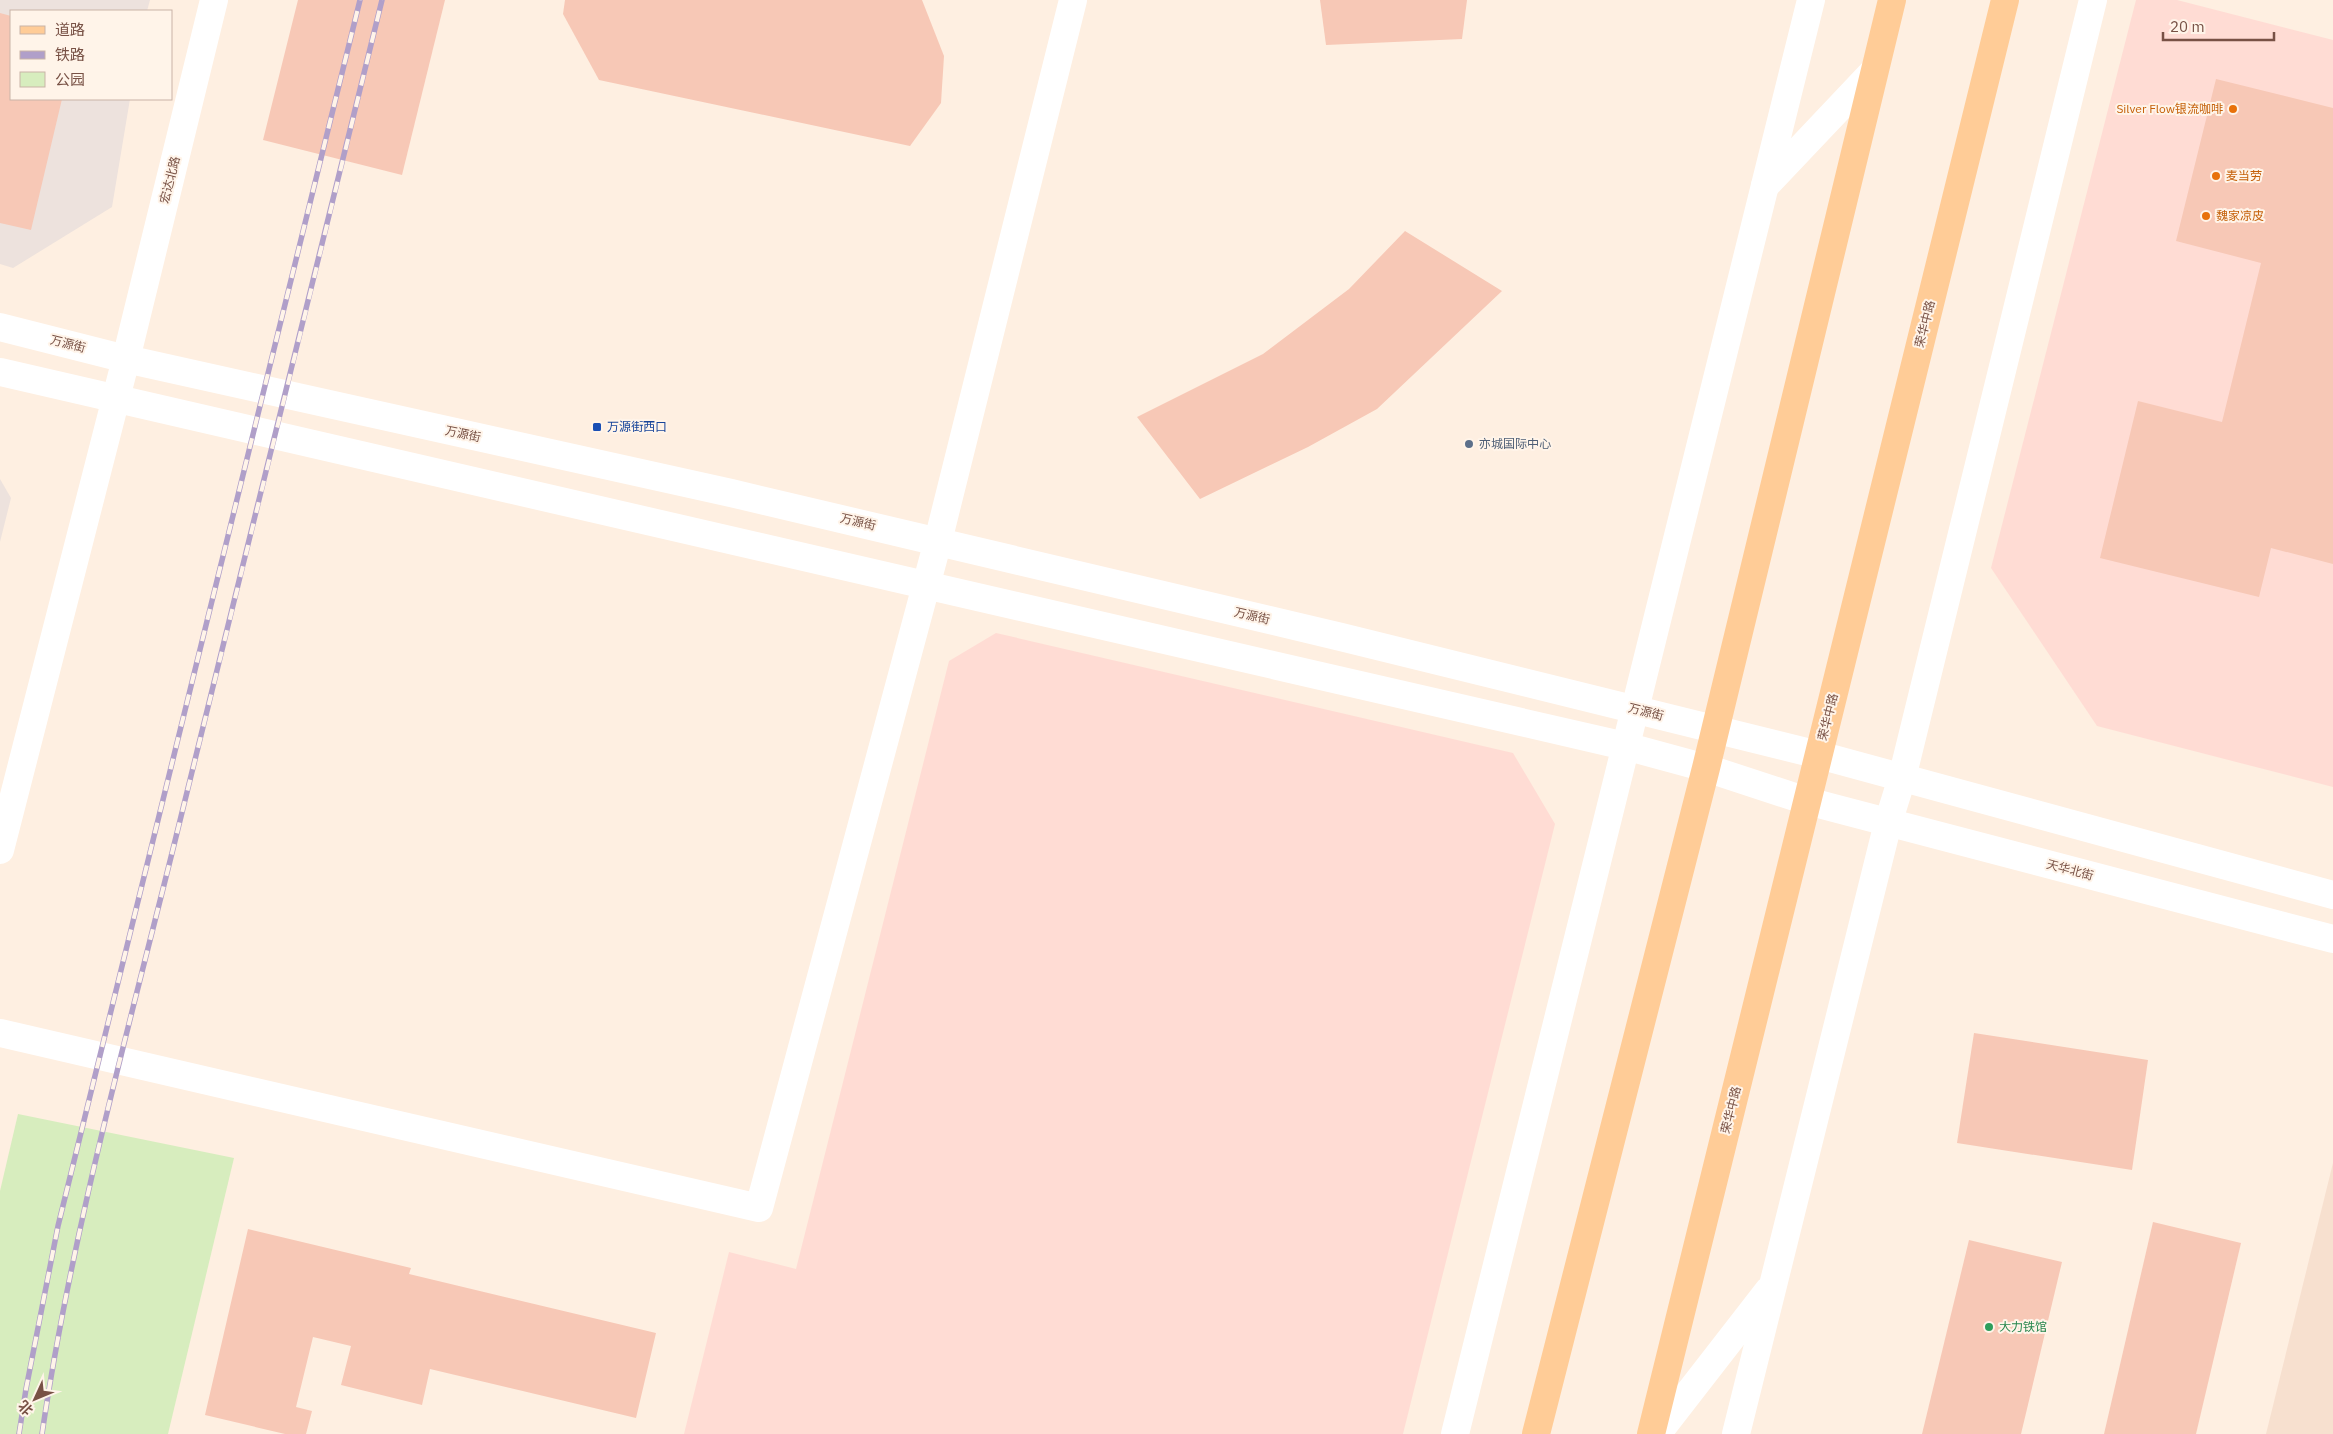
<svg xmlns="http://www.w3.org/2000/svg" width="2333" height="1434" font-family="'IBM Plex Sans','Noto Sans SC',sans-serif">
  <rect width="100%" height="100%" fill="#feefe1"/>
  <path fill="#f7e0cf" d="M2333,1163V1434H2266Z"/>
  <g fill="#ffdcd4">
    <path d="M2136,0H2177L2333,40V787L2097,726L1991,568Z"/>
    <path d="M996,633L1513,753L1555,824L1403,1434H684L729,1252L796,1269L949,661Z"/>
  </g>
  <g fill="#ede2dd">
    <path d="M0,0H150L147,11H11V99H130L112,207L13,268L0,264Z"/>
    <path d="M0,479L11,498L0,542Z"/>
  </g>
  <path fill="#d7edbe" d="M18,1114L234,1158L168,1434H0V1191Z"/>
  <g fill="#f7c8b6">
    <path d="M298,0H445L402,175L263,140Z"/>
    <path d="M565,0H922L944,56L941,103L910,146L599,80L563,14Z"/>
    <path d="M1320,0H1467L1462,39L1326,45Z"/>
    <path d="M0,13L11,16V99H62L31,230L0,223Z"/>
    <path d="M2216,79L2333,108V564L2271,548L2259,597L2100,558L2138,401L2222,422L2261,263L2176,241Z"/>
    <path d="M1405,231L1502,291L1377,409L1308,447L1200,499L1137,417L1263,354L1349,289Z"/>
    <path d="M1974,1033L2148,1060L2132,1170L1957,1143Z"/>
    <path d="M2153,1222L2241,1243L2196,1434H2104Z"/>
    <path d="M248,1229L411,1268L409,1274L656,1333L636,1418L430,1369L422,1405L341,1385L351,1346L313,1337L296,1407L312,1411L306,1434H285L205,1415Z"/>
    <path d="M1969,1240L2062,1262L2021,1434H1922Z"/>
  </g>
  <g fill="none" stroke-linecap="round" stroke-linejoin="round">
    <path stroke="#fff" stroke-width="28" d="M0,1033L759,1208L938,541L1073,0"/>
    <g stroke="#fff" stroke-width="28">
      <path d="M1765,186L1874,71"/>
      <path d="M0,327L126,359L731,493L1341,637L1819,755L2333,895"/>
      <path d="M0,372L1625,746L1706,768L1807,801L2333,939"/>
      <path d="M0,850L126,359L214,0"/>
      <path d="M1455,1434L1811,0"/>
      <path d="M1657,1434L1768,1291"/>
      <path d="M1736,1434L1888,823L1902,778L2093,0"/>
    </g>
    <g stroke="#ffcc97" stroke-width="28">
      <path d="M1536,1434L1706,768L1892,0"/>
      <path d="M1651,1434L2005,0"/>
    </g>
    <g stroke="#b09fc9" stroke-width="5.5">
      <g id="rail">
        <path d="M19,1434L26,1389L58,1226L360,0"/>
        <path d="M42,1434C71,1237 125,1042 173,849C243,566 313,283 382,0"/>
      </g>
    </g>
    <use href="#rail" stroke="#fff4e9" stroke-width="4" stroke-dasharray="11" stroke-linecap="butt"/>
  </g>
  <g fill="#e8710a" stroke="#fff4e9" stroke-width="2">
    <circle cx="2233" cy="109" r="5"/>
    <circle cx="2216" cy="176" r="5"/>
    <circle cx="2206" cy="216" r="5"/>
  </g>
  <rect fill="#1a4fb4" stroke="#fff4e9" stroke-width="2" x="592" y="422" width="10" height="10" rx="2.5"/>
  <circle fill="#5c6f8a" stroke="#fff4e9" stroke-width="2" cx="1469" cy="444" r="5"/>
  <circle fill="#2e9e5b" stroke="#fff4e9" stroke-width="2" cx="1989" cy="1327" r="5"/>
  <g text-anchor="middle" stroke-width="4" stroke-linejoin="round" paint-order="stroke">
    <g font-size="12" fill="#c56008" stroke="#fff4e9" text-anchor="start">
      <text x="2223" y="113" text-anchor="end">Silver Flow银流咖啡</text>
      <text x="2226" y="180">麦当劳</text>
      <text x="2216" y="220">魏家凉皮</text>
    </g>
    <g font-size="12" fill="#785145" stroke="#fff4e9">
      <text transform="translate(170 180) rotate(-76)" y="4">宏达北路</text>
      <text transform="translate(1925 324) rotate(-76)" y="4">荣华中路</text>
      <text transform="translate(68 344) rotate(14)" y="4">万源街</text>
      <text transform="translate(463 434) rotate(12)" y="4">万源街</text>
      <text transform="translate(858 522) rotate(13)" y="4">万源街</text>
      <text transform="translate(1252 616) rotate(13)" y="4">万源街</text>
      <text transform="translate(1646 712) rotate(14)" y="4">万源街</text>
      <text transform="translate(1828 717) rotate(-76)" y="4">荣华中路</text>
      <text transform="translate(2070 870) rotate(15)" y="4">天华北街</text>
      <text transform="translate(1731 1110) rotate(-76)" y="4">荣华中路</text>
    </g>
    <g font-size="12" fill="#164399" stroke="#fff4e9" text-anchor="start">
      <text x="607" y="431">万源街西口</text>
    </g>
    <g font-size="12" fill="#4e5e75" stroke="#fff4e9" text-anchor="start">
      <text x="1479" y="448">亦城国际中心</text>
    </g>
    <g font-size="12" fill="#27864d" stroke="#fff4e9" text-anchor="start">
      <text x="1999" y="1331">大力铁馆</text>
    </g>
  </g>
  <rect x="10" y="10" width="162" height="90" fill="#fff4e9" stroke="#c9b3a7"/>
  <rect x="20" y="26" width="25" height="8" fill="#ffcc97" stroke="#c9b3a7"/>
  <text x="55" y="35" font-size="15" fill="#785145">道路</text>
  <rect x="20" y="51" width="25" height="8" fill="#b09fc9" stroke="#c9b3a7"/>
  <text x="55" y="60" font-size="15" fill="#785145">铁路</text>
  <rect x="20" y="72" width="25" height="15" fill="#d7edbe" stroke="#c9b3a7"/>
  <text x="55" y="85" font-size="15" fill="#785145">公园</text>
  <g transform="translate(35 1399) rotate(226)" stroke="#fff4e9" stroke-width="4" paint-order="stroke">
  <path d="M0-4L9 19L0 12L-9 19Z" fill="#785145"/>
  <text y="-8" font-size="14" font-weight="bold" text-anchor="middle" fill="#785145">北</text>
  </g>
  <path d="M2163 32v8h111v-8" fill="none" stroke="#785145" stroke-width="2.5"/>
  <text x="2170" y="32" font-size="15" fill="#785145" stroke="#fff4e9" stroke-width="4" paint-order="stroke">20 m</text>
</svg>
